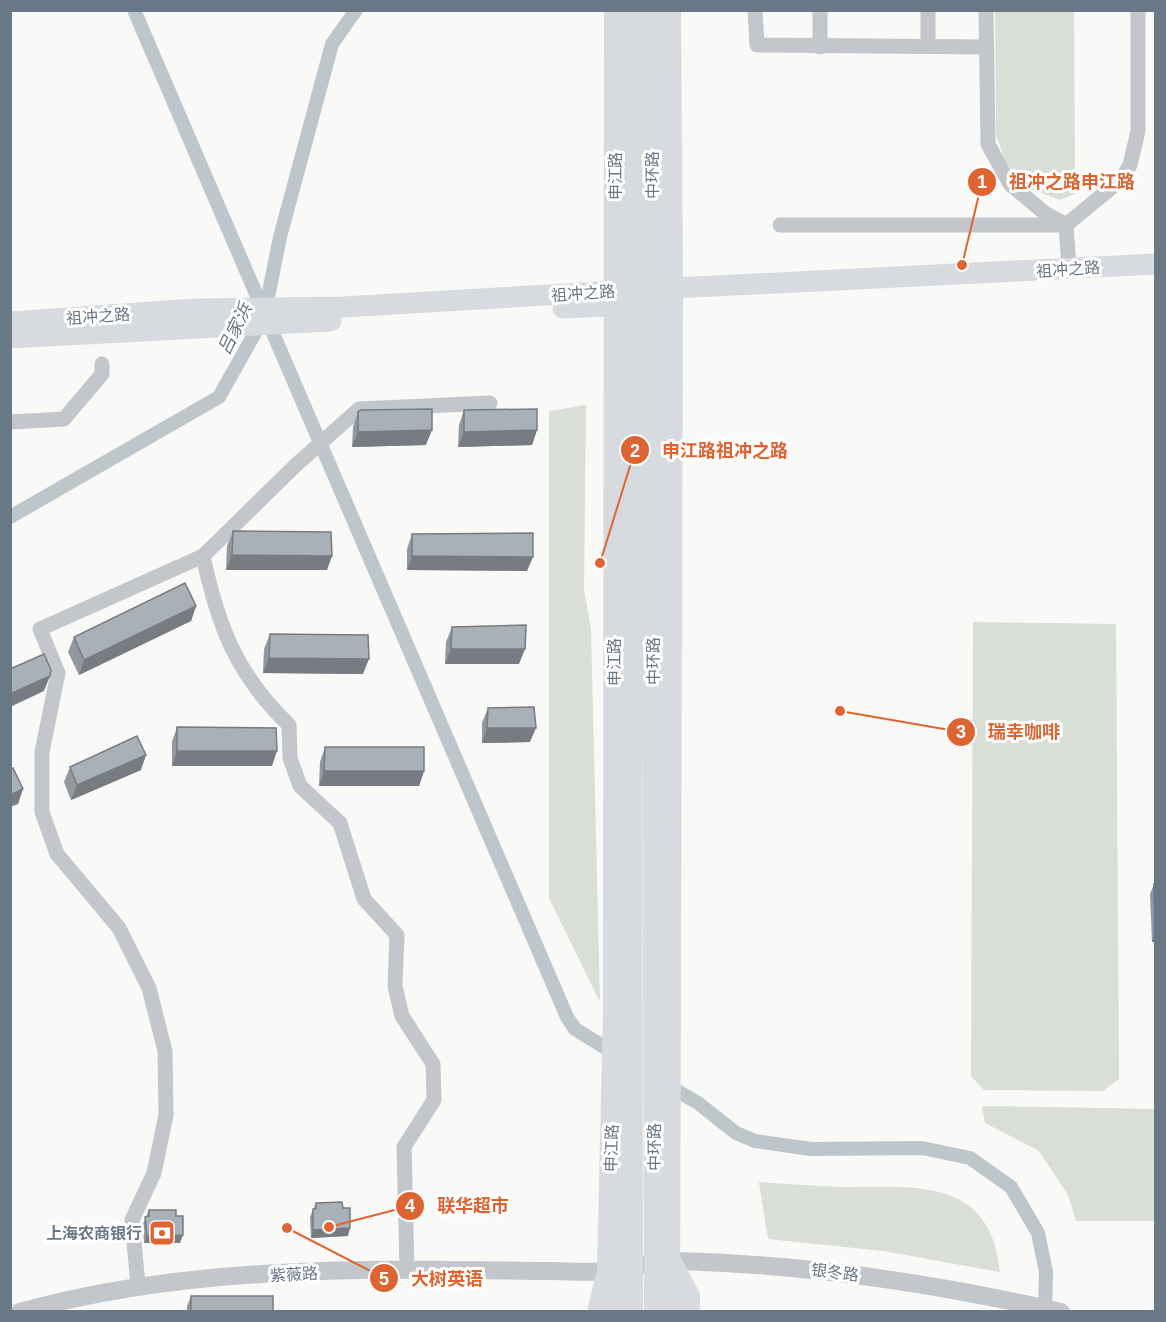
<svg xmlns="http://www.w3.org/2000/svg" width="1166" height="1322" font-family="Arial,'Noto Sans SC',sans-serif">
  <rect width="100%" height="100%" fill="#f9f9f7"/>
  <g fill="#d9ded6">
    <path d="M995,11H1074L1075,194L1060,200L1030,189L1018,178L1005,160L996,135Z"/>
    <path d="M586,405L584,589L591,630L600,1002L549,898V411Z"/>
    <path d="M973,622L1116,624L1119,1079L1103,1091L984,1090L971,1076Z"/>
    <path d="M982,1106L1155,1109V1221H1076L1068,1195L1039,1151L985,1123Z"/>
    <path d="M759,1182C788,1184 817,1186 847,1187C919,1187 991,1179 1000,1272L883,1251L768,1239Z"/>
  </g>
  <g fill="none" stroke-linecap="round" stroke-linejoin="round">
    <g stroke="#bcc6cb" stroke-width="14">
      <path d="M134,10L567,1017L575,1029L617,1055"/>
      <path d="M10,517L219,397L264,317L280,237L332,44L356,10"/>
      <path d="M667,1085L698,1103L736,1133L755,1141L811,1149L922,1148L970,1158L1011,1187L1038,1233L1046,1272L1045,1312"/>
    </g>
    <g stroke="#c3c6ca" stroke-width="15">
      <path d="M755,10L757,45L986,47"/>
      <path d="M928,10V46"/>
      <path d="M986,10L988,144L1010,184L1046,214L1063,223"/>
      <path d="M820,47V10"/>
      <path d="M780,225H1066L1122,179L1130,165L1138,131V10"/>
      <path d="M1066,225L1069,268"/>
      <path d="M10,422L64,419L102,374V364"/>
      <path d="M203,556C218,626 236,674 289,725L290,758L300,786L340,823L364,899L397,935L395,986L402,1016L433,1064L434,1100L404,1147L407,1269"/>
      <path d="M138,1285L132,1220L154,1173L166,1115L165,1051L149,988L119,928L57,854L42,812V752L58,673L40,629L203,556L297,464L359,409L490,403"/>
    </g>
    <path stroke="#c3c6ca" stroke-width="18" d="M20,1312C192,1264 373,1269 549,1271C568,1271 588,1273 607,1271C630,1270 652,1260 675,1261C805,1264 934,1283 1061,1312"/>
    <g stroke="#d7dbdf" stroke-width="21">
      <path d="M563,308L631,305"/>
      <path d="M10,322L195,309L343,307L615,291L1156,264"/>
      <path d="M10,338L331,321"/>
    </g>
    <g stroke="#d7dbdf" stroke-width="22">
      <path d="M671,1262L689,1296V1312"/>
      <path d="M598,1312L608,1271L614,1011L615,10"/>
      <path d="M669,1312L672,288L670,10"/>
    </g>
    <g stroke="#d7dbdf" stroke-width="24">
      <path d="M629,10L631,1312"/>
      <path d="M652,10L656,1312"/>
      <path d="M611,1312L621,1265"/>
    </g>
  </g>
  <g fill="#91989e">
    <path d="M464,410L537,430L532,445L458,447L459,425Z"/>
    <path d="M358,412L426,445L352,447L353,427Z"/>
    <path d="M233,531L327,570H226L227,546Z"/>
    <path d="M412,534L527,571L407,570V549Z"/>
    <path d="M196,606L191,621L79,675L68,652L74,637Z"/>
    <path d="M452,627L519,664H445L446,642Z"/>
    <path d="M270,634L363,674L263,673L264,649Z"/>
    <path d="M488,708L530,742L482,743V723Z"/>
    <path d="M177,727L272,766H172V742Z"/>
    <path d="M325,747L424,771L419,786H319L320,762Z"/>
    <path d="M70,767L141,770L71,800L64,782Z"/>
    <path d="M1154,884H1155V942H1152L1150,894Z"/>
    <path d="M316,1203L343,1208L348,1236L311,1238L310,1217Z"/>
    <path d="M149,1210L176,1216L180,1243H144L143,1224Z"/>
    <path d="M191,1296L273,1311H187V1306Z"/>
  </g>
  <g fill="#767c81">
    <path d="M432,430L426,445L352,447L358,432Z"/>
    <path d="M537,430L532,445L458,447L464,432Z"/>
    <path d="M232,555L332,556L327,570H226Z"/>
    <path d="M412,556L533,557L527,571L407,570Z"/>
    <path d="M196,606L191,621L79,675L84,660Z"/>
    <path d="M451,649H525L519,664H445Z"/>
    <path d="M269,658L369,659L363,674L263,673Z"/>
    <path d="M50,676L44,691L10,707V694Z"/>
    <path d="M487,728H536L530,742L482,743Z"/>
    <path d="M177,751H277L272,766H172Z"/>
    <path d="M146,755L141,770L71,800L77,785Z"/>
    <path d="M324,771H424L419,786H319Z"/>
    <path d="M23,789L18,804L10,807V795Z"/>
    <path d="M1155,932V942H1152Z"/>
    <path d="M350,1228L348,1236L311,1238L313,1230Z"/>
    <path d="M183,1235L180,1243H144L147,1236Z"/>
  </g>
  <g fill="#a9b1b8" stroke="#767c81" stroke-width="1.5">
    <path d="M432,409V430L358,432V412L361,410Z"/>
    <path d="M537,409V430L464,432V410Z"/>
    <path d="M233,531L331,532L332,556L232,555Z"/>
    <path d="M533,533V557L412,556V534Z"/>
    <path d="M185,583L196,606L84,660L74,637Z"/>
    <path d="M526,625L525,649H451L452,627Z"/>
    <path d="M270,634L368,635L369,659L269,658Z"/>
    <path d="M44,654L51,670L50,676L10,694V669Z"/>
    <path d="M534,707L536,728H487L488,708Z"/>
    <path d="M177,727L276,728L277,751H177Z"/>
    <path d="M137,736L146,755L77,785L70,767Z"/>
    <path d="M325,747H424V771H324Z"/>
    <path d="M13,768L23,789L10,795V769Z"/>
    <path d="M1154,884H1155V932Z"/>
    <path d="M342,1202L343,1208H350V1228L313,1230V1209H316V1203Z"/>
    <path d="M149,1210H176V1216H183V1235L147,1236L145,1217L149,1216Z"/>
    <rect x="191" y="1296" width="82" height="15"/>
  </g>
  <defs>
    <g id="bank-square" transform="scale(1.35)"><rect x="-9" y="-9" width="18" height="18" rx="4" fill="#de6532" stroke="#fff"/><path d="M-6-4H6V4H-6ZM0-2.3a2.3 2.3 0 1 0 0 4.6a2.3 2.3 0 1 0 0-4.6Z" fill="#fff"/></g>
  </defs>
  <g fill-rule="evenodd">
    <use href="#bank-square" x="162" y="1233"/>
  </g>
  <g text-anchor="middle" stroke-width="6" stroke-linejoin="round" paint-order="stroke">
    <g font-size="16" fill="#697887" stroke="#fff">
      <text transform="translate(652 175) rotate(-90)" y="6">中环路</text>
      <text transform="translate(615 176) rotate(-90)" y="6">申江路</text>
      <text transform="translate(1068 269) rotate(-4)" y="6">祖冲之路</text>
      <text transform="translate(583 293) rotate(-4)" y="6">祖冲之路</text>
      <text transform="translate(98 316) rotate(-4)" y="6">祖冲之路</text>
      <text transform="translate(653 661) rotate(-90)" y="6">中环路</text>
      <text transform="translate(614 662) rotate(-90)" y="6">申江路</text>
      <text transform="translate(654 1147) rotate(-90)" y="6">中环路</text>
      <text transform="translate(611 1148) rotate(-88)" y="6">申江路</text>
      <text transform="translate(835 1272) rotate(7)" y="6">银冬路</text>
      <text transform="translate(294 1274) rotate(-3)" y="6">紫薇路</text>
    </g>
    <g font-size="16" font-weight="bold" fill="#697887" stroke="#fff" text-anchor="end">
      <text x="142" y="1239">上海农商银行</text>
    </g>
    <g font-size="18" font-style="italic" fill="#657882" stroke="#fff">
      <text transform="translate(235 329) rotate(-64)" y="6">吕家浜</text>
    </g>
  </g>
  <path fill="none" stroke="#de6532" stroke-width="2" d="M962 265L982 182M600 563L635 450M840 711L961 732M329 1227L410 1206M287 1228L384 1278"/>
  <g fill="#de6532" stroke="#fff" stroke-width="2">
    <circle cx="962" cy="265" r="6"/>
    <circle cx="600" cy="563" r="6"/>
    <circle cx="840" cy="711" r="6"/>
    <circle cx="329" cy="1227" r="6"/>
    <circle cx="287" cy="1228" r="6"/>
    <circle cx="982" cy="182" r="15"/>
    <circle cx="635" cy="450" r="15"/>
    <circle cx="961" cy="732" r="15"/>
    <circle cx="410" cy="1206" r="15"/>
    <circle cx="384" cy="1278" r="15"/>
  </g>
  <g font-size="18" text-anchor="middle" font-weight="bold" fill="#fff">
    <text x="982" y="188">1</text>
    <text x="635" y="457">2</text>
    <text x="961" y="738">3</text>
    <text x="410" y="1212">4</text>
    <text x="384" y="1285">5</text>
  </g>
  <g font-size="18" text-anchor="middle" font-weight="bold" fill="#de6532" stroke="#fff" stroke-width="6" stroke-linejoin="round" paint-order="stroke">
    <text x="1072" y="188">祖冲之路申江路</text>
    <text x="725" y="457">申江路祖冲之路</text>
    <text x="1024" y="738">瑞幸咖啡</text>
    <text x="473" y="1212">联华超市</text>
    <text x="447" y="1285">大树英语</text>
  </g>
  <rect width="1166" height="1322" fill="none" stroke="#697887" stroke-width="24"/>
</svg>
